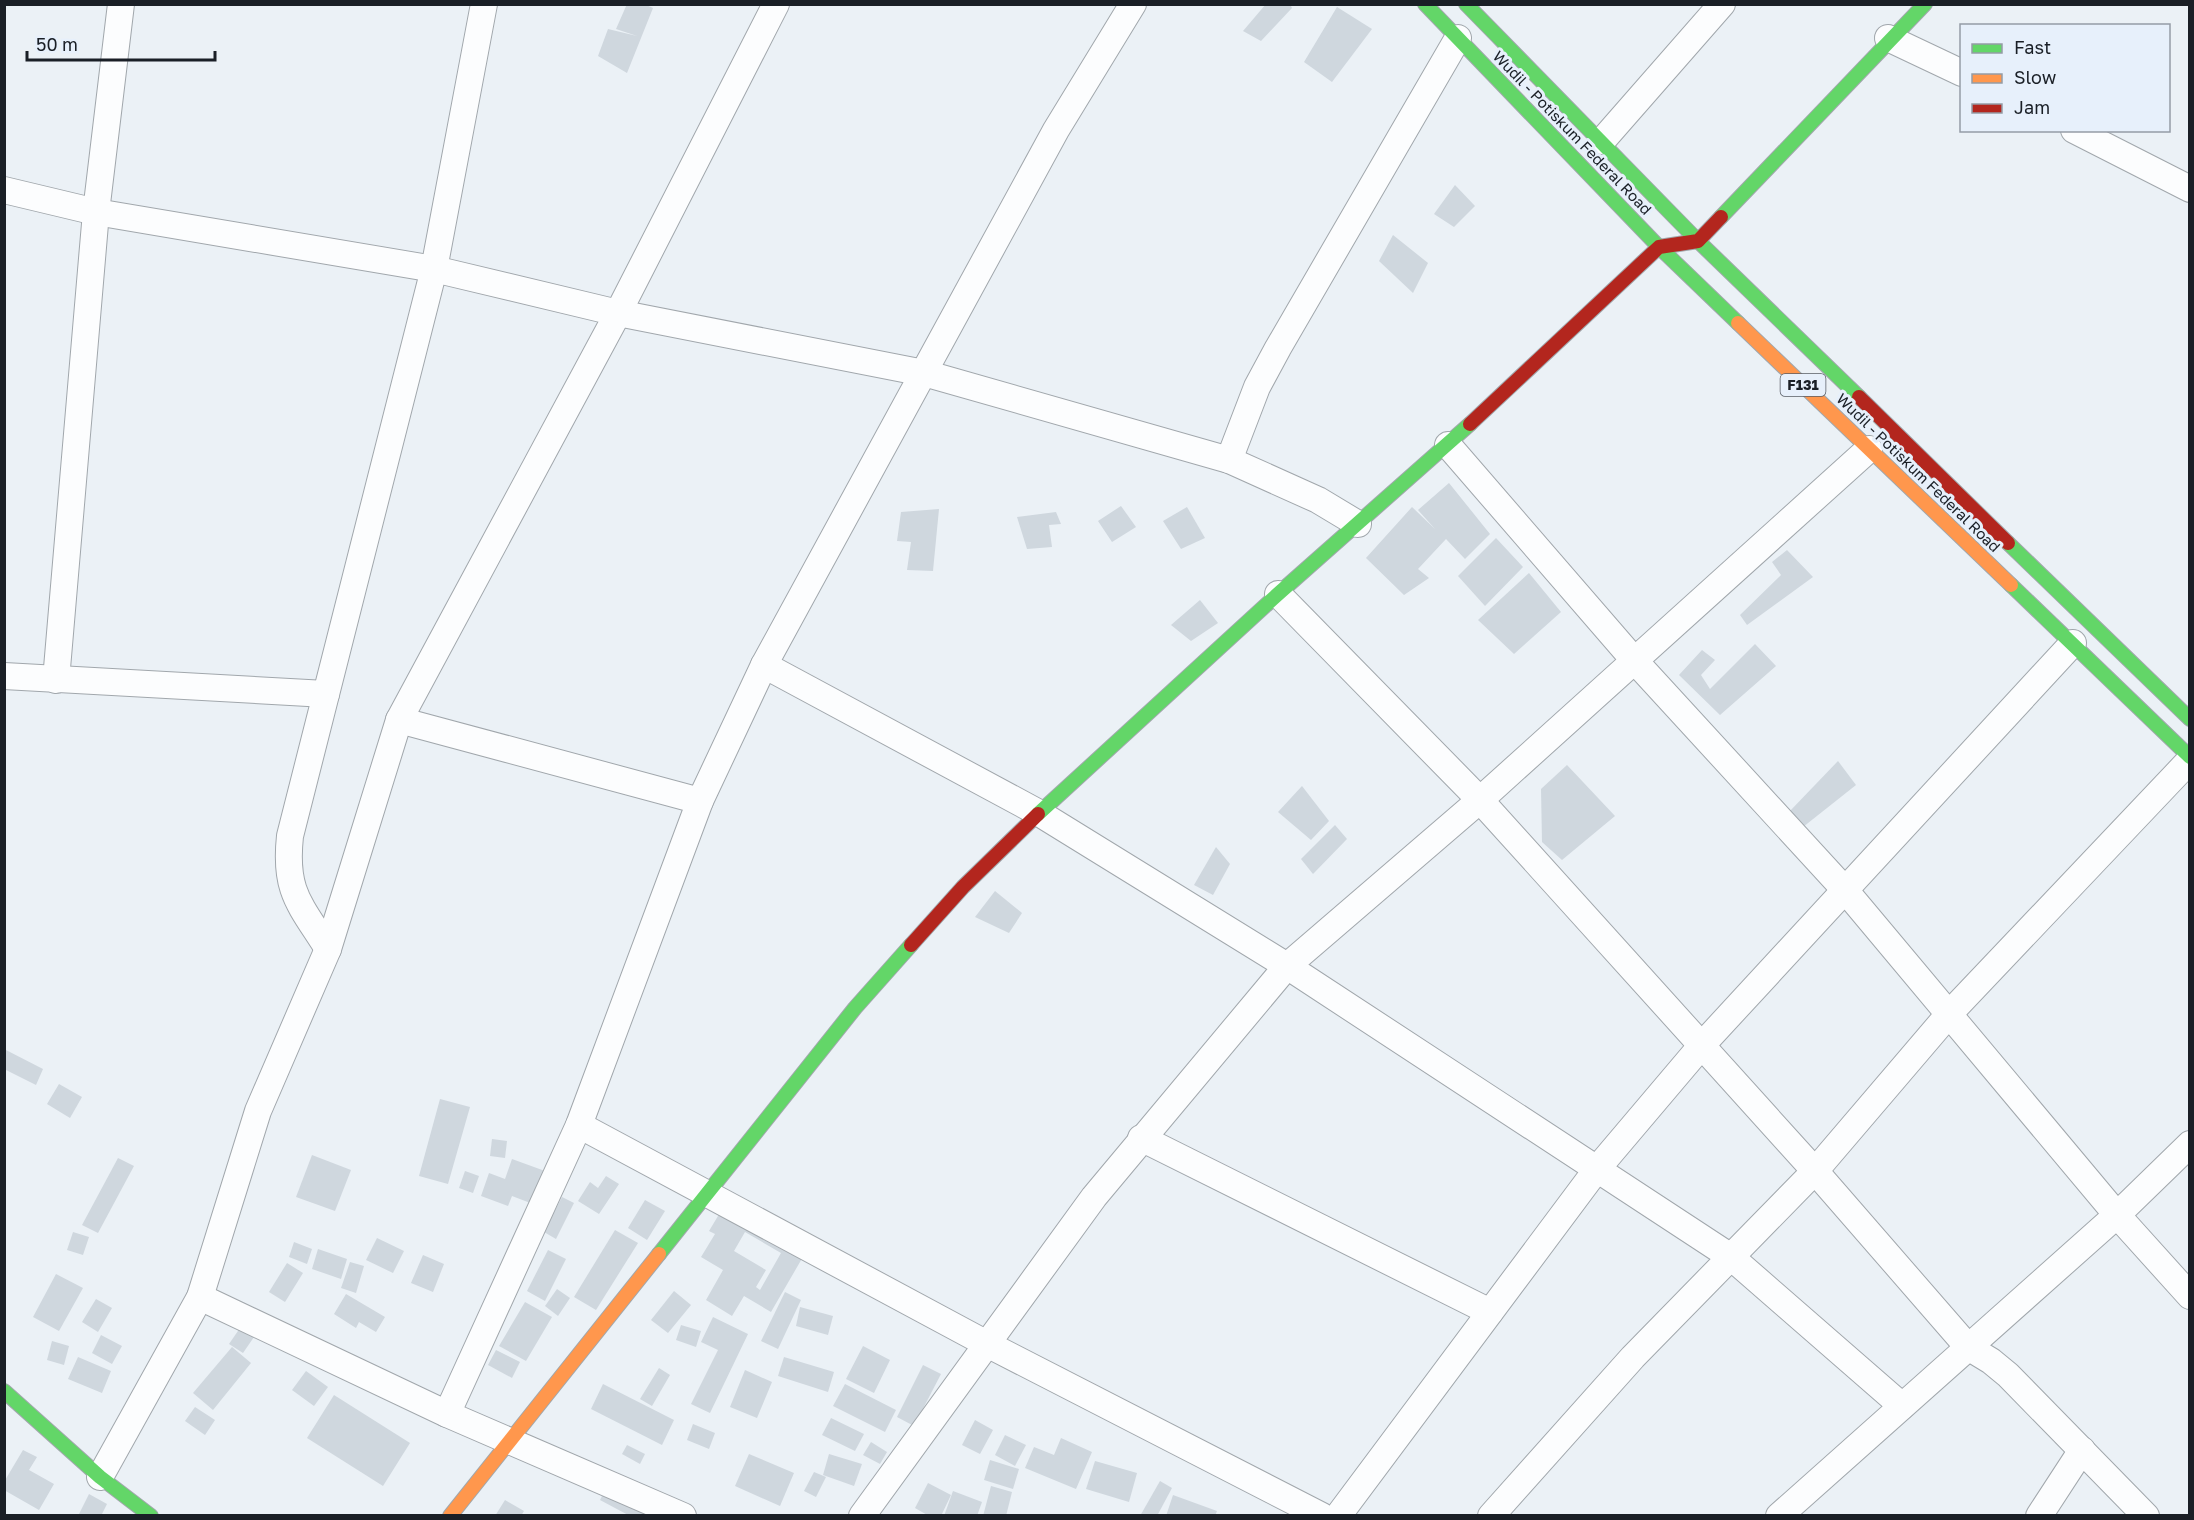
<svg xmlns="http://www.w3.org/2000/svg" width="2194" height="1520" font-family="'Golos Text',sans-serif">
  <rect width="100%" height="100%" fill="#ebf1f6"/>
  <g fill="#cfd7de" fill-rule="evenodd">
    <path d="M627,4H644L653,8L627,73L598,56L608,29L637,36L616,29Z"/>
    <path d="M1266,4H1290L1292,8L1261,41L1243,31Z"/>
    <path d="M1337,7L1372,29L1332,82L1304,62Z"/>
    <path d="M1455,185L1475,206L1454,227L1434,214Z"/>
    <path d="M1393,235L1428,263L1413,293L1379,261Z"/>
    <path d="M1449,483L1490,534L1465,559L1446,539L1418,569L1429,578L1404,595L1366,558L1412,507L1435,529L1418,510Z"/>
    <path d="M1121,506L1136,527L1112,542L1098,521Z"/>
    <path d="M1187,507L1205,538L1181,549L1163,521Z"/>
    <path d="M939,509L933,571L907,570L911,542L897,541L901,512Z"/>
    <path d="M1056,512L1061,524L1049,525L1052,547L1027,549L1017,517Z"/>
    <path d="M1496,538L1523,567L1485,606L1458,576Z"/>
    <path d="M1787,550L1813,577L1747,625L1740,615L1781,575L1772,562Z"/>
    <path d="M1529,573L1561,612L1514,654L1478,620Z"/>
    <path d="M1200,600L1218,623L1191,641L1171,625Z"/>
    <path d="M1755,644L1776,666L1720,715L1679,675L1702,650L1715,660L1701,675L1710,689Z"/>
    <path d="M1838,761L1856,785L1803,827L1790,811Z"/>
    <path d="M1567,765L1615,816L1562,860L1542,842L1541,789Z"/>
    <path d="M1302,786L1329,821L1311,840L1278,812Z"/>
    <path d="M1335,825L1347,839L1313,874L1301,859Z"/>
    <path d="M1216,847L1230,864L1213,895L1194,885Z"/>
    <path d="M995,891L1022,913L1009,933L975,917Z"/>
    <path d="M4,1049L43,1069L36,1085L4,1069Z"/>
    <path d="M59,1084L82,1097L70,1118L47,1104Z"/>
    <path d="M440,1099L470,1107L448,1184L419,1176Z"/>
    <path d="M492,1139L507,1141L505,1158L490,1156Z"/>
    <path d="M312,1155L351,1170L335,1211L296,1197Z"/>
    <path d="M118,1158L134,1166L98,1233L82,1225Z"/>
    <path d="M512,1159L545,1171L533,1204L512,1196L508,1206L481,1196L489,1173L505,1179Z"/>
    <path d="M465,1171L479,1176L473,1193L459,1188Z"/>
    <path d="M606,1176L619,1184L599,1214L578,1201L590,1182L598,1188Z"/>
    <path d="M730,1196L811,1243L771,1312L744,1296L732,1316L706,1300L723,1270L701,1257L715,1234L709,1231ZM745,1232L781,1253L760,1290L756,1287L766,1270L734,1251Z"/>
    <path d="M562,1197L574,1203L556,1239L544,1232Z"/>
    <path d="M645,1200L665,1211L647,1240L628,1228Z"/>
    <path d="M615,1230L638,1243L596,1310L574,1297Z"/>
    <path d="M73,1232L89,1237L83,1255L67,1250Z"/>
    <path d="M377,1238L404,1251L393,1273L366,1260Z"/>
    <path d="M294,1242L312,1249L307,1264L289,1257Z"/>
    <path d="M318,1249L347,1259L341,1279L312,1269Z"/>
    <path d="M548,1250L566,1259L545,1301L527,1291Z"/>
    <path d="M423,1255L444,1264L433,1292L411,1283Z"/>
    <path d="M350,1262L364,1266L356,1293L341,1288Z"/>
    <path d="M287,1263L303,1273L285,1302L269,1292Z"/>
    <path d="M56,1274L83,1288L59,1331L33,1317Z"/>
    <path d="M557,1289L570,1298L558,1316L545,1306Z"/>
    <path d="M674,1291L691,1305L668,1333L651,1320Z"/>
    <path d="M785,1292L801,1300L778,1349L761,1341Z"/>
    <path d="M346,1294L385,1317L376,1332L359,1322L356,1328L334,1314Z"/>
    <path d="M96,1299L112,1308L98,1332L82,1322Z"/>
    <path d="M525,1302L552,1317L526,1361L499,1346Z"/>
    <path d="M800,1307L833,1316L828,1335L796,1326Z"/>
    <path d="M713,1317L748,1334L710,1413L691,1404L718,1350L701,1342Z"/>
    <path d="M681,1325L701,1331L696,1347L676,1340Z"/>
    <path d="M240,1328L254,1337L243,1353L229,1344Z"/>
    <path d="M101,1335L122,1346L112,1364L92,1353Z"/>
    <path d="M52,1341L69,1346L64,1365L47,1360Z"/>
    <path d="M863,1346L890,1360L874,1393L846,1379Z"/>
    <path d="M232,1347L251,1363L213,1410L193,1393Z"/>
    <path d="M496,1350L520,1362L512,1378L488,1365Z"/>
    <path d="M78,1357L111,1371L102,1393L68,1379Z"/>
    <path d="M784,1357L834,1372L828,1392L778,1376Z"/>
    <path d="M923,1365L941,1374L914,1426L897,1417Z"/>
    <path d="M659,1368L670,1375L652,1406L640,1399Z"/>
    <path d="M745,1370L772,1382L757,1418L730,1407Z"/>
    <path d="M306,1371L328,1387L314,1406L292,1390Z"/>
    <path d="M603,1384L674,1420L662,1445L591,1409Z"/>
    <path d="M845,1384L896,1410L885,1432L833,1406Z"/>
    <path d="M334,1395L410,1443L383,1486L307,1438Z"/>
    <path d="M195,1407L215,1420L205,1435L185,1421Z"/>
    <path d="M831,1418L864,1434L855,1451L822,1435Z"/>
    <path d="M975,1420L993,1430L980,1454L962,1445Z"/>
    <path d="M693,1424L715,1433L709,1449L687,1440Z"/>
    <path d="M1005,1435L1026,1445L1015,1466L995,1455Z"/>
    <path d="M1061,1438L1092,1452L1076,1489L1025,1468L1034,1447L1054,1455Z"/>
    <path d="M871,1442L887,1452L880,1464L863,1455Z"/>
    <path d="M627,1445L645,1454L640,1464L622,1454Z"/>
    <path d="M23,1450L37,1457L29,1470L54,1484L39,1510L4,1490V1482Z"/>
    <path d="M749,1454L794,1473L780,1506L735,1486Z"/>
    <path d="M829,1454L862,1464L854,1486L823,1475Z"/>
    <path d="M990,1460L1019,1469L1013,1489L984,1480Z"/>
    <path d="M1095,1461L1137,1473L1129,1502L1086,1489Z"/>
    <path d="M814,1472L826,1477L816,1497L804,1491Z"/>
    <path d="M1160,1481L1172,1488L1157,1516H1140Z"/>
    <path d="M609,1482L648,1503L642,1516H630L600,1500Z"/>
    <path d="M928,1483L951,1495L941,1516H929L915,1508Z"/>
    <path d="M991,1486L1012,1492L1006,1516H983Z"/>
    <path d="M953,1491L982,1502L977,1516H944Z"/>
    <path d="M89,1494L107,1504L101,1516H78Z"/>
    <path d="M1173,1495L1217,1511L1215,1516H1166Z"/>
    <path d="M505,1500L524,1511L521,1516H495Z"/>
  </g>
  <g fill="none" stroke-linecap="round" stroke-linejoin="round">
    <g stroke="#a1a7ac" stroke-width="28">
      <g id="street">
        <path d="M1888,38L1962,73"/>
        <path d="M2074,130L2190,189"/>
        <path d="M1602,141L1722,4"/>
        <path d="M4,190L96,212L434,269L618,313L924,373L1229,460L1318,500L1358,524"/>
        <path d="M1448,445L1634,660L1845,890L2117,1215L2190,1296"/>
        <path d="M1229,460L1257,387L1278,348L1458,38"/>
        <path d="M1278,594L1480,800L1815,1171L1968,1347L1991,1361L2008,1375L2146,1516"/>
        <path d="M764,665L1039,813L1287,966L1731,1257L1902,1406"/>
        <path d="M4,676L326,694"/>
        <path d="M56,680L96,212L121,4"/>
        <path d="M399,720L700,801"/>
        <path d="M328,949C300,904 284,892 290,836L434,269L484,4"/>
        <path d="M579,1125L987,1344L1322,1516"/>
        <path d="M1141,1138L1490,1312"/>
        <path d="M200,1297L447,1414L683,1516"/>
        <path d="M447,1414L579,1125L700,801L764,665L1056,130L1133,4"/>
        <path d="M100,1477L200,1297L258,1111L328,949L399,720L618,313L776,4"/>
        <path d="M862,1516L1094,1197L1287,966L1480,800L1869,449"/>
        <path d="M1338,1516L1597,1169L1702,1045L2073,643"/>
        <path d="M1491,1516L1633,1357L1815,1171L1949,1014L2190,760"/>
        <path d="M1779,1516L2117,1215L2190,1144"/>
        <path d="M2039,1516L2082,1450"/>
      </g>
    </g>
    <g stroke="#a1a7ac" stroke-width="16">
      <g id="fast">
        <path d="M1425,4L1659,247L1738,323"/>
        <path d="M1466,4L1698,241L1859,397"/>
        <path d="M1721,217L1925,4"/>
        <path d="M2008,543L2190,719"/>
        <path d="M2011,585L2190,757"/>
        <path d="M1038,814L1278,594L1470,424"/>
        <path d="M659,1254L855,1008L911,945"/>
        <path d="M4,1391L100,1477L151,1516"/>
      </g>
    </g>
    <g stroke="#a1a7ac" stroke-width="16">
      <g id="slow">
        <path d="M1738,323L2011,585"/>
        <path d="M450,1516L659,1254"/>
      </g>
    </g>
    <g stroke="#a1a7ac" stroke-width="16">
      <g id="jam">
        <path d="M1859,397L2008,543"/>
        <path d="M1470,424L1659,247L1698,241L1721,217"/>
        <path d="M911,945L963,887L1038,814"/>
      </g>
    </g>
    <use href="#street" stroke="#fcfdfe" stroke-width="26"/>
    <use href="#fast" stroke="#63d668" stroke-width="14"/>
    <use href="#slow" stroke="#ff974d" stroke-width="14"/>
    <use href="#jam" stroke="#b3261e" stroke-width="14"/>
  </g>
  <g text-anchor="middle" stroke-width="6" stroke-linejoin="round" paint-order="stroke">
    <rect fill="#e7f0fb" stroke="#585e66" stroke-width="1.5" x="1780.5" y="374" width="45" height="22" rx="4.5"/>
    <g font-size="14" font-weight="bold" fill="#1a1f26">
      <text x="1803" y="390">F131</text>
    </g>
    <g font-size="15" fill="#1a1f26" stroke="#e7f0fb">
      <text transform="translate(1572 133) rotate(46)" y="5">Wudil - Potiskum Federal Road</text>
      <text transform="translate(1918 473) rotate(44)" y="5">Wudil - Potiskum Federal Road</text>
    </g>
  </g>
  <rect width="2194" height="1520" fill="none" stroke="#1a1f26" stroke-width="12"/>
  <rect x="1960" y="24" width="210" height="108" fill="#e7f0fb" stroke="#959ca6" stroke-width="1.5"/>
  <rect x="1972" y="44" width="30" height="9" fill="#63d668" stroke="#959ca6" stroke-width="1.5"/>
  <text x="2014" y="54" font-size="18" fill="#1a1f26">Fast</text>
  <rect x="1972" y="74" width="30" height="9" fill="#ff974d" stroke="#959ca6" stroke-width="1.5"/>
  <text x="2014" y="84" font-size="18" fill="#1a1f26">Slow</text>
  <rect x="1972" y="104" width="30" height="9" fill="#b3261e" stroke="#959ca6" stroke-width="1.5"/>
  <text x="2014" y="114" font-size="18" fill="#1a1f26">Jam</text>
  <path d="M27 51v9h188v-9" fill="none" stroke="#1a1f26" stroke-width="3"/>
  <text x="36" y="51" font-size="18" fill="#1a1f26" stroke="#e7f0fb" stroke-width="4.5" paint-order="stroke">50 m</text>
</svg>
